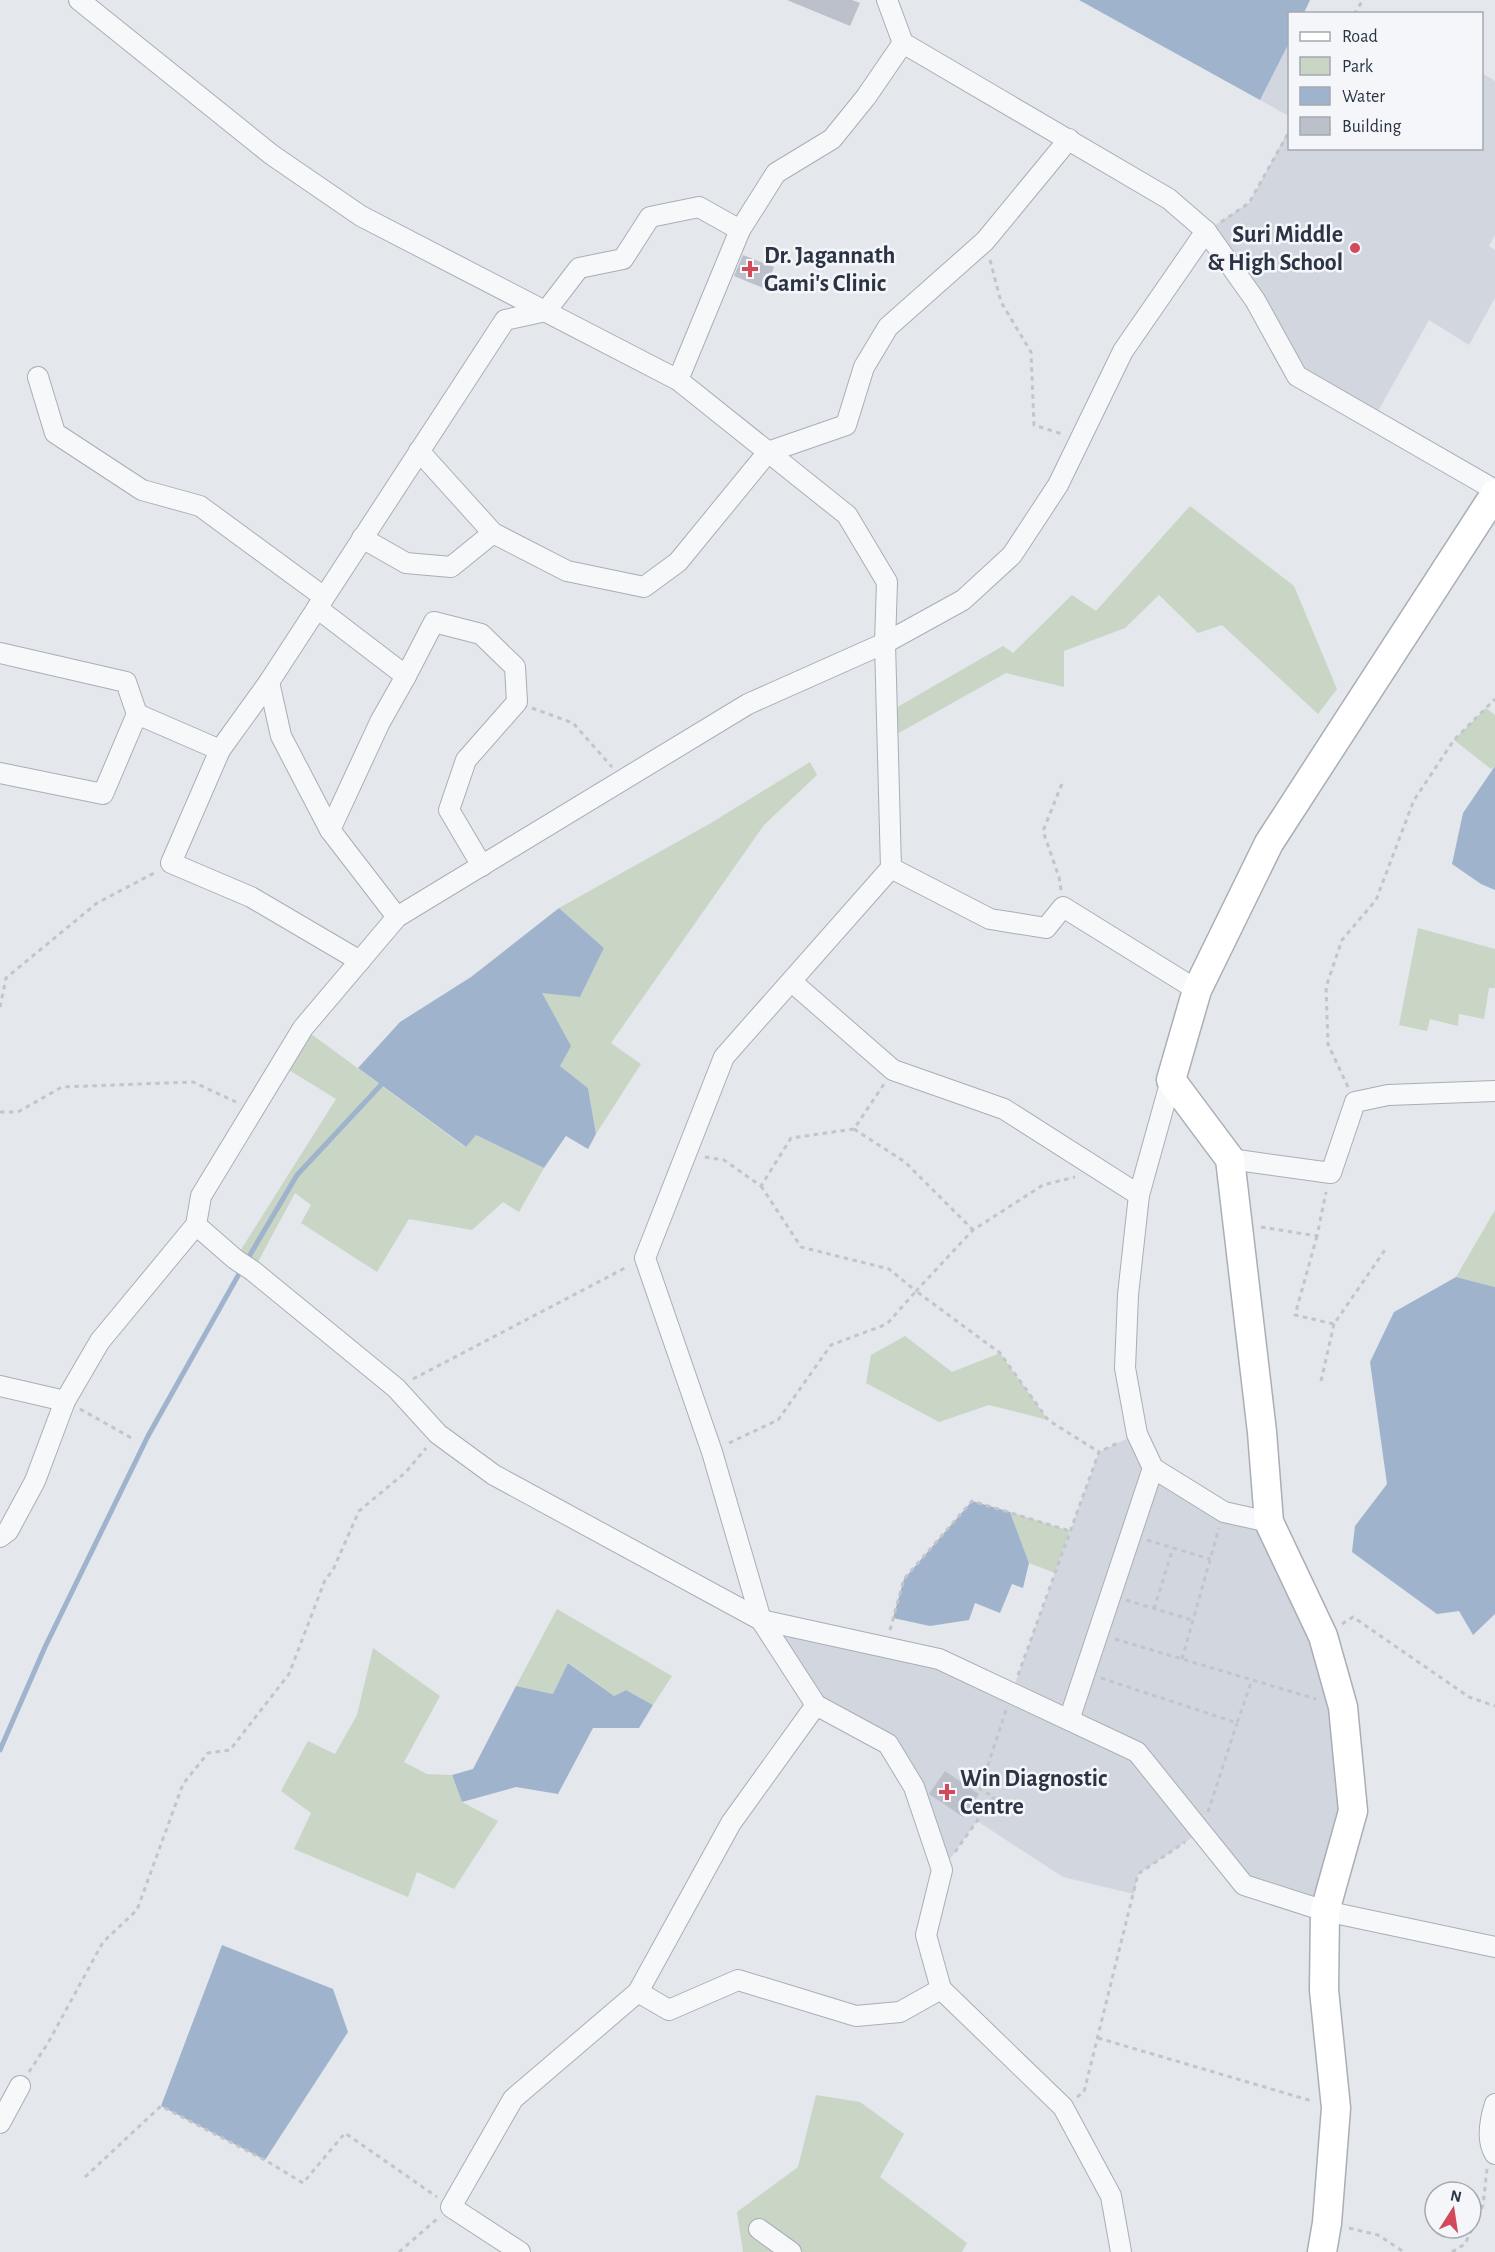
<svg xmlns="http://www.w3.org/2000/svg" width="1495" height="2252" font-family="'Alegreya Sans',sans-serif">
  <rect width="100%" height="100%" fill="#e4e7ec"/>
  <g fill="#d2d6de">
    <path d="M1289,43V116L1260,100Z"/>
    <path d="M1482,73L1495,81V235L1489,246L1495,250V298L1469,345L1429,320L1373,420L1297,376L1206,231L1249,203L1289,130L1290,148H1482Z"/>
    <path d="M1137,1434L1153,1468L1224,1512L1269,1522L1323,1636L1353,1811L1325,1911L1244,1885L1202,1831L1138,1874L1134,1894L1063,1877L977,1821L942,1870L888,1744L816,1705L761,1620L939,1659L1012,1692L1099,1452Z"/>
  </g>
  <g fill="#c9d6c5">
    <path d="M1190,506L1294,586L1337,689L1318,714L1222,625L1198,633L1159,595L1125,628L1064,651V687L1006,673L888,739L887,713L1003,646L1013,653L1072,595L1096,611Z"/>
    <path d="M1486,708L1495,715V766L1491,769L1454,740Z"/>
    <path d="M810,762L817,775L764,825L611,1043L641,1064L596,1134L588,1088L560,1066L541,992L580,997L604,948L559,908L711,823Z"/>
    <path d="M1418,928L1495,949V988H1489L1484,1019L1459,1014L1458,1026L1430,1019L1427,1031L1399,1025Z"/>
    <path d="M303,1028L465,1147L476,1135L544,1168L519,1212L503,1202L472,1230L409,1219L377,1272L301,1223L311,1205L295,1193L253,1271L235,1259L336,1099L281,1065Z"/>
    <path d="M1495,1210V1287L1456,1277Z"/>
    <path d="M905,1336L952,1372L1000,1353L1048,1420L989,1405L939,1422L866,1383L871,1355Z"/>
    <path d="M1010,1512L1070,1531L1055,1573L1029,1563Z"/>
    <path d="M557,1609L672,1676L653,1705L626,1690L614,1696L569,1663L553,1694L516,1686Z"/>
    <path d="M373,1648L440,1696L404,1762L427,1774L452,1775L462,1802L498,1821L454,1889L417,1872L408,1897L294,1849L311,1813L281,1791L308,1741L335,1754L357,1715Z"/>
    <path d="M816,2095L860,2102L904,2134L880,2177L967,2243L962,2252H743L737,2212L798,2167Z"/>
  </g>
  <g fill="#9fb4cc">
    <path d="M1079,0H1310L1304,13L1290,14L1289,43L1260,100Z"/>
    <path d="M1495,766V890L1481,884L1452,864L1463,813Z"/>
    <path d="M559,908L604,948L580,997L542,993L571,1046L560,1066L588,1088L596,1134L588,1149L566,1136L544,1168L476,1135L466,1147L358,1068L400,1022L471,977Z"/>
    <path d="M1456,1277L1495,1287V1614L1473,1635L1459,1611L1437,1614L1352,1552L1355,1526L1387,1484L1370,1362L1394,1312Z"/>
    <path d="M972,1501L1010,1512L1029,1563L1023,1588L1012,1584L1000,1613L975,1603L969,1620L930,1626L893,1618L904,1579Z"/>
    <path d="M568,1663L614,1696L626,1690L653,1705L639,1728H593L558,1794L516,1787L462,1802L452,1775L473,1769L516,1686L553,1694Z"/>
    <path d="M222,1945L333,1989L348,2032L265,2160L161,2106Z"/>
  </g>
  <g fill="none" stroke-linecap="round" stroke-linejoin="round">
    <path stroke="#9fb4cc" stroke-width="5" d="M0,1750L45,1647L148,1436L244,1265L297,1175L381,1085"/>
  </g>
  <g fill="#bbc0ca">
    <path d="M787,0H852L860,3L850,26Z"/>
    <path d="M743,255L774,267L766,289L734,276Z"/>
    <path d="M945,1771L979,1794L963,1817L929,1794Z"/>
  </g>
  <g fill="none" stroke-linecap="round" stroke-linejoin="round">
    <g stroke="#a9aeb7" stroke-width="22">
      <g id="minor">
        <path d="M79,0L272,155L361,216L678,380L847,515L887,582L885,643L891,868L724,1057L645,1258L712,1452L761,1620L816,1705L888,1744L914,1787L942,1870L926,1935L941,1989L1063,2107L1111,2196L1121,2252"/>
        <path d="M887,0L903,43L1169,199L1206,231L1255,300L1297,376L1495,490"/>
        <path d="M38,377L55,433L142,490L200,506L324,597"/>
        <path d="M678,380L740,230L776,173L832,139L866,97L903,43"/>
        <path d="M419,451L493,533L567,571L644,587L678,562L768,452L846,425L864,367L888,327L985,241L1069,139"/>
        <path d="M362,538L406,563L451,567L493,533"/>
        <path d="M317,608L406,676L434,622L481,634L515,667L517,702L466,760L449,810L482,866"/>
        <path d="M0,653L126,682L137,714"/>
        <path d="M269,682L281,736L330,830L397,917"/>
        <path d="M0,773L103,794L137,714L220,750"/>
        <path d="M330,830L380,722L406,676"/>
        <path d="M891,868L990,919L1046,928L1063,907L1197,990"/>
        <path d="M360,961L251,897L171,863L220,750L269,682L505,320L546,311L579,268L623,259L650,217L699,207L740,230"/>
        <path d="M792,982L893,1070L1004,1109L1139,1195"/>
        <path d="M1171,1080L1139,1195L1128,1295L1125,1368L1137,1434L1153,1468L1224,1512L1269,1522"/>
        <path d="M1230,1159L1331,1173L1355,1102L1388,1095L1495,1091"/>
        <path d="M196,1225L235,1259L253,1271L396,1388L438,1434L494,1475L761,1620L939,1659L1137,1752L1244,1885L1325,1911L1495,1947"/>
        <path d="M0,1386L65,1401"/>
        <path d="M0,1537L8,1531L35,1481L65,1401L100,1341L196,1225L201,1196L303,1028L397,917L748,704L885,643L963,600L1012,555L1058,485L1123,351L1206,231"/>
        <path d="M1069,1720L1153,1468"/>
        <path d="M638,1992L669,2010L738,1980L856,2016L900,2012L941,1989"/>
        <path d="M1495,2104C1490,2120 1486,2141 1495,2154"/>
        <path d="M0,2123L20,2086"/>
        <path d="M759,2229L791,2252"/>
        <path d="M520,2252L451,2207L513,2099L638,1992L731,1823L816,1705"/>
      </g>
    </g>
    <g stroke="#a9aeb7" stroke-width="31">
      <path id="secondary" d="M1322,2252L1327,2223L1336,2108L1324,1990L1325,1911L1353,1811L1343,1707L1323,1636L1269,1522L1262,1432L1230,1159L1171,1080L1197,990L1269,843L1495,494"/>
    </g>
    <g stroke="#c2c5cb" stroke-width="3" stroke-dasharray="4.5 4.5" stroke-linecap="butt">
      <path d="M1354,14L1363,0"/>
      <path d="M1221,222L1249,203L1290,130"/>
      <path d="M990,260L1001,302L1031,352L1034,425L1062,434"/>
      <path d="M532,708L573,723L612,767"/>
      <path d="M1061,890L1059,877L1043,831L1063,781"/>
      <path d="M0,1007L6,978L97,903L156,872"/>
      <path d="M1348,1087L1328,1044L1326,987L1342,940L1376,900L1414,800L1454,740L1495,699"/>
      <path d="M0,1112H18L62,1087L193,1082L236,1102"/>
      <path d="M854,1129L905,1162L973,1230"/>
      <path d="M705,1157L724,1160L761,1186L791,1138L854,1129L884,1084"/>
      <path d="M761,1186L801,1247L889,1269L916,1291L973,1230L1043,1185L1075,1177"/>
      <path d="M1261,1227L1317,1236L1326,1192"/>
      <path d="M1317,1236L1295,1315L1334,1324L1387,1247"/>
      <path d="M413,1379L627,1267"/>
      <path d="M1321,1381L1334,1324"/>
      <path d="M80,1409L135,1440"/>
      <path d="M729,1443L778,1420L831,1345L887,1324L916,1291L1000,1353L1048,1420L1099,1452"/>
      <path d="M1147,1540L1210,1559"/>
      <path d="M1126,1600L1192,1620"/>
      <path d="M1154,1609L1173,1548"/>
      <path d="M1342,1624L1353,1617L1469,1697L1495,1706"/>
      <path d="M890,1630L904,1579L972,1501L1070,1531"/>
      <path d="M1115,1639L1316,1699"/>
      <path d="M1182,1659L1219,1528"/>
      <path d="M1018,1675L1099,1452L1120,1442"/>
      <path d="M1101,1678L1237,1723L1252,1680"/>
      <path d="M1208,1812L1237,1723"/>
      <path d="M955,1852L994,1797L980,1789L1006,1710"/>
      <path d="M1098,2038L1312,2101"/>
      <path d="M29,2072L48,2043L103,1942L137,1910L183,1784L208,1753L230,1750L289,1674L325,1580L333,1570L359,1511L406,1472L426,1448"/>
      <path d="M1077,2097L1084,2092L1138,1874L1185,1842"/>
      <path d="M85,2177L161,2106L265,2160L303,2183L345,2133L437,2197"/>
      <path d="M1349,2228L1378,2235L1404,2252"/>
      <path d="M399,2252L437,2219"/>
      <path d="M1452,2252L1465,2244L1483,2205L1487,2169"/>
    </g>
    <use href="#minor" stroke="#f7f8fa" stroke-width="20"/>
    <use href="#secondary" stroke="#fff" stroke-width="28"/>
  </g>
  <g fill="#d1495b" stroke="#f4f6f9" stroke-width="2">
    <circle cx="1355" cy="248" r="6"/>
    <path d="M747 260h6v6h6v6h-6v6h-6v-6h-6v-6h6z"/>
    <path d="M944 1783h6v6h6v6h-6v6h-6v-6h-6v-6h6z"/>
  </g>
  <g text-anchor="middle" stroke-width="5" stroke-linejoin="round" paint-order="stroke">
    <g font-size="24" font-weight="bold" fill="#2b3445" stroke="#f4f6f9" text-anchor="start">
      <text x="1343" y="242" text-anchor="end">Suri Middle<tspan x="1343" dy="28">&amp; High School</tspan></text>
      <text x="764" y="263">Dr. Jagannath<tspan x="764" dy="28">Gami's Clinic</tspan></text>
      <text x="960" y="1786">Win Diagnostic<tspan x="960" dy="28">Centre</tspan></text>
    </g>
  </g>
  <rect x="1288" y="12" width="195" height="138" fill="#f4f6f9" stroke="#a4a8b1" stroke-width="1.5"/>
  <rect x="1300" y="32" width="30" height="9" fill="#ffffff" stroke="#a4a8b1" stroke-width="1.5"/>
  <text x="1342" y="42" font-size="18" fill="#2b3445">Road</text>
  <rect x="1300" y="57" width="30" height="18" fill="#c9d6c5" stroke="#a4a8b1" stroke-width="1.5"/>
  <text x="1342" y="72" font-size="18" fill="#2b3445">Park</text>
  <rect x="1300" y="87" width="30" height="18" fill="#9fb4cc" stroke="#a4a8b1" stroke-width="1.5"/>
  <text x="1342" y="102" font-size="18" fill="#2b3445">Water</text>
  <rect x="1300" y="117" width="30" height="18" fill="#bbc0ca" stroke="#a4a8b1" stroke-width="1.5"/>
  <text x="1342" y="132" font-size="18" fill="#2b3445">Building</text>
  <g transform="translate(1453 2210) rotate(12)"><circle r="28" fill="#f4f6f9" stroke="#a4a8b1" stroke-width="1.5"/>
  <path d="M0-4.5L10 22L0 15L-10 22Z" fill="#d1495b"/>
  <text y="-9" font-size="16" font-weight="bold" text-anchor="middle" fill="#2b3445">N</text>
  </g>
</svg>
